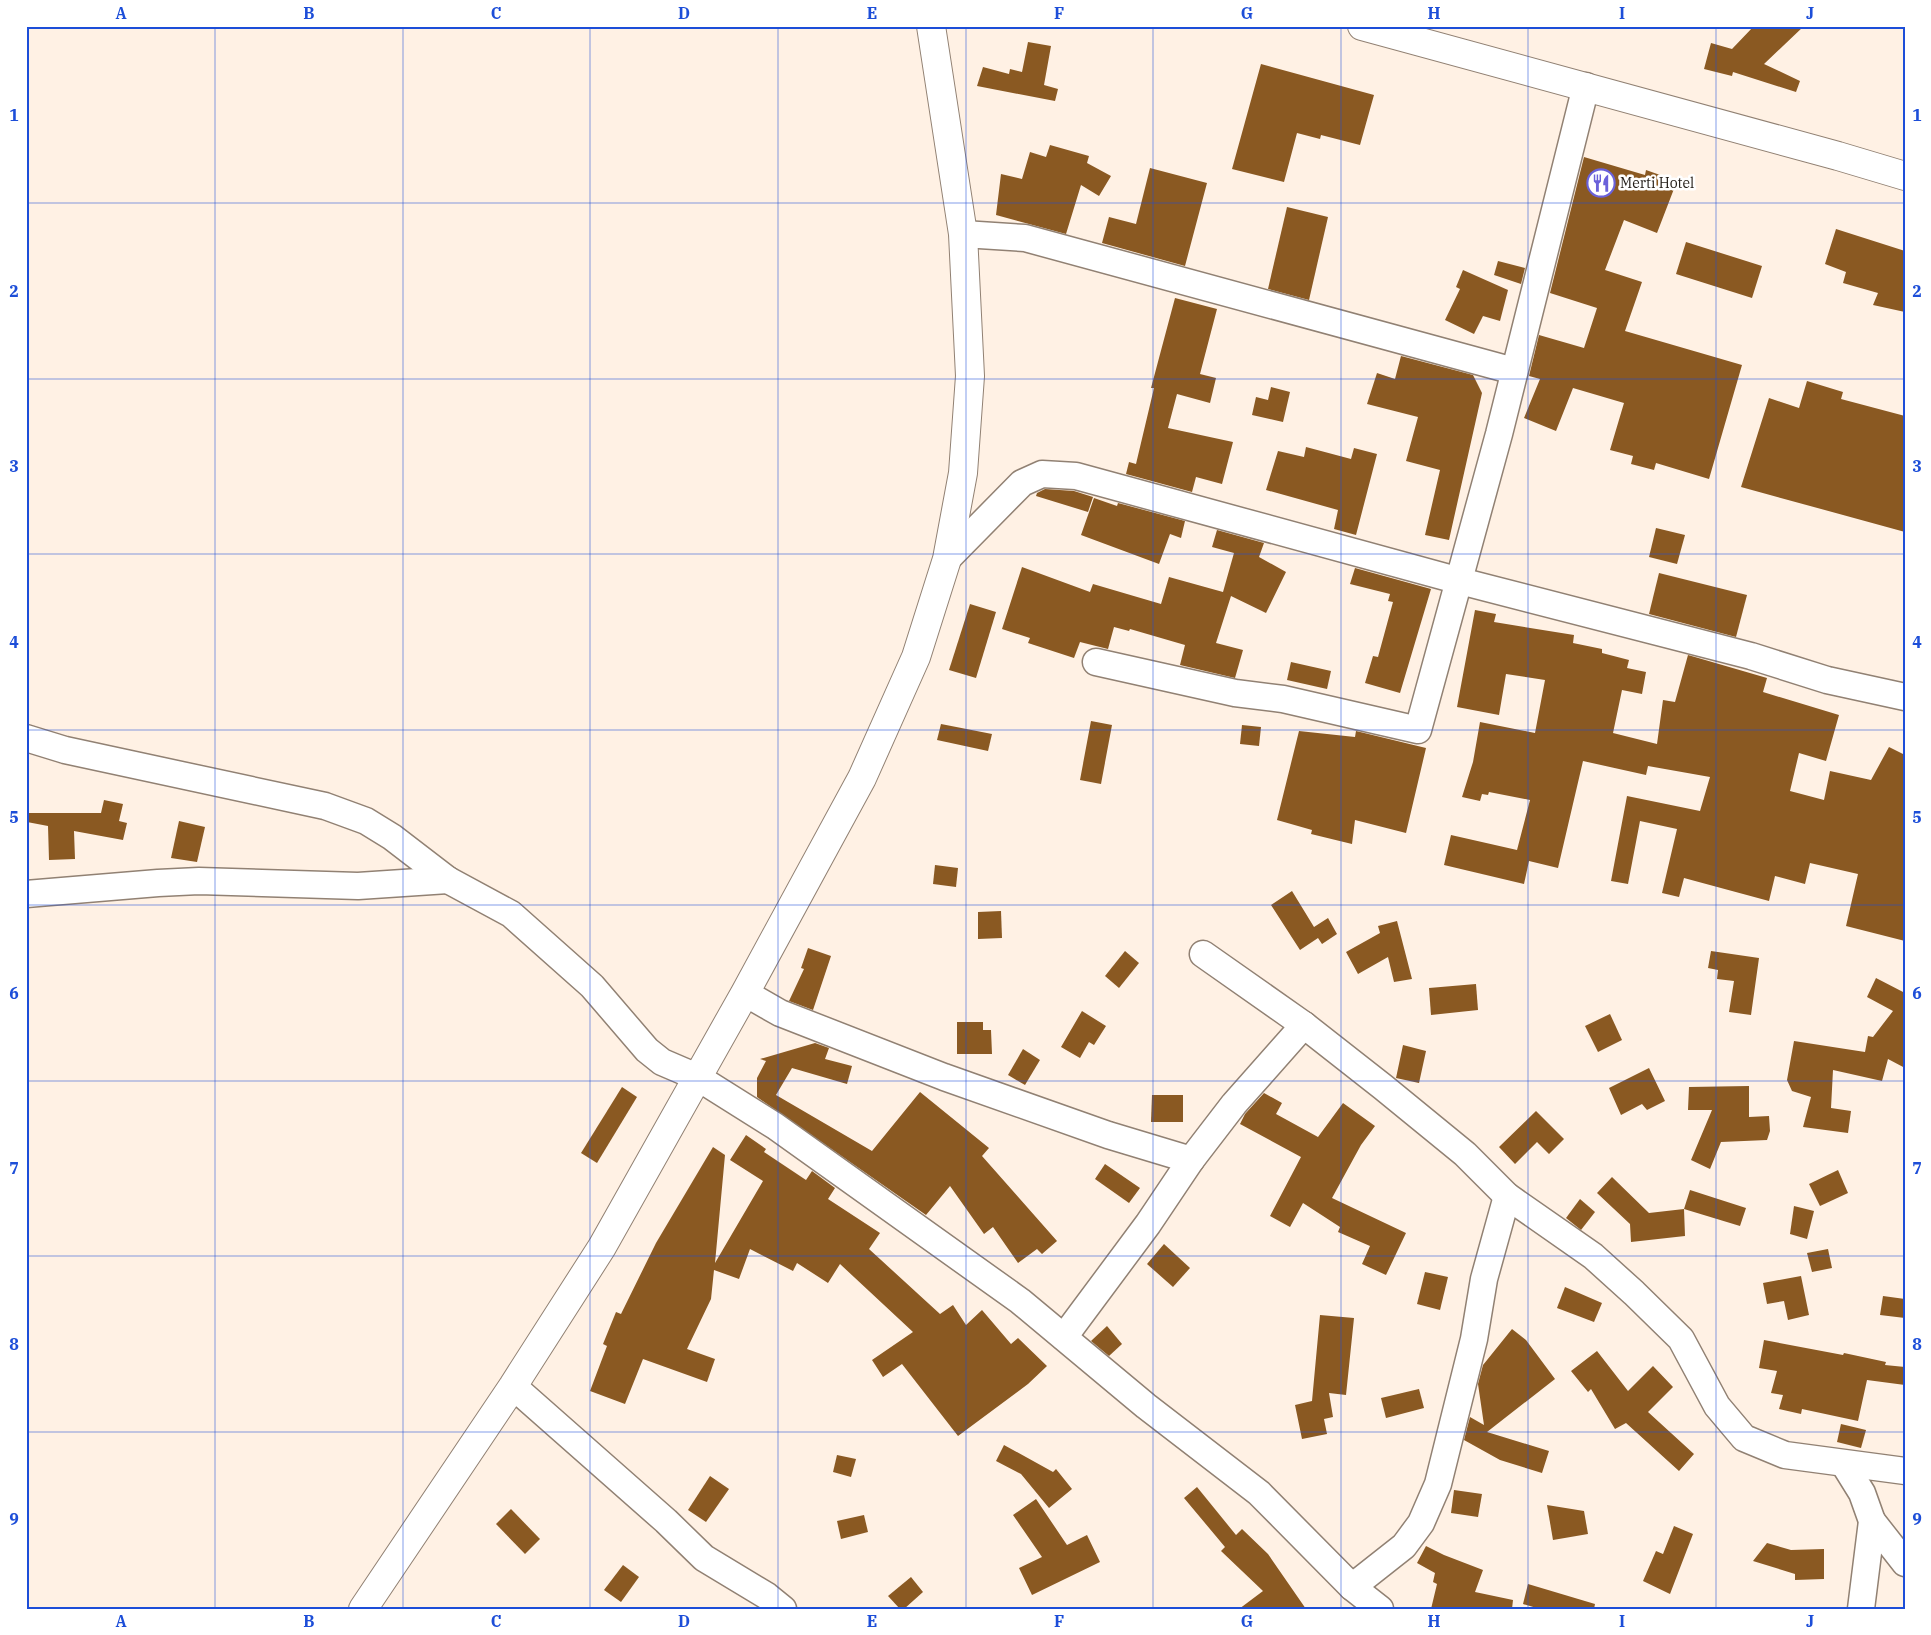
<svg xmlns="http://www.w3.org/2000/svg" width="1931" height="1635" font-family="'IBM Plex Serif',serif">
  <rect width="100%" height="100%" fill="#fff1e4"/>
  <g fill="#8a5922">
    <path d="M1754,26H1804L1764,64L1800,81L1796,92L1733,72L1732,76L1704,69L1711,43L1732,49Z"/>
    <path d="M1028,42L1051,46L1044,85L1058,89L1055,101L977,86L983,67L1009,74L1010,69L1022,72Z"/>
    <path d="M1261,64L1374,95L1360,145L1321,135L1320,139L1297,133L1284,182L1232,169Z"/>
    <path d="M1050,145L1089,156L1087,163L1111,176L1099,196L1081,185L1066,234L996,215L1001,174L1022,179L1030,152L1046,157Z"/>
    <path d="M1584,157L1645,175L1646,170L1677,181L1657,233L1624,220L1605,270L1642,282L1625,331L1742,365L1709,479L1656,463L1654,470L1631,464L1633,456L1610,450L1624,403L1573,388L1556,431L1524,418L1540,379L1529,376L1539,335L1584,348L1597,308L1550,293Z"/>
    <path d="M1150,168L1207,183L1185,266L1102,243L1109,217L1136,224Z"/>
    <path d="M1287,207L1328,217L1309,300L1268,289Z"/>
    <path d="M1836,229L1905,251V312L1873,305L1878,293L1843,283L1846,272L1825,264Z"/>
    <path d="M1686,242L1762,266L1752,298L1676,274Z"/>
    <path d="M1498,261L1525,268L1521,284L1494,275Z"/>
    <path d="M1463,270L1508,290L1500,321L1483,316L1474,334L1445,320L1460,289L1456,287Z"/>
    <path d="M1175,298L1217,309L1200,374L1216,378L1210,403L1177,394L1168,428L1233,442L1222,484L1196,477L1192,492L1126,474L1129,462L1136,464L1154,388H1151Z"/>
    <path d="M1401,356L1473,375L1482,393L1449,540L1425,535L1440,470L1406,461L1418,417L1367,404L1377,373L1395,379Z"/>
    <path d="M1807,381L1843,392L1841,399L1905,416V532L1741,487L1769,398L1799,408Z"/>
    <path d="M1271,387L1290,392L1283,422L1252,415L1256,397L1268,400Z"/>
    <path d="M1306,447L1351,459L1354,448L1377,454L1356,535L1334,529L1338,510L1266,490L1278,451L1304,457Z"/>
    <path d="M1045,489L1074,491L1093,497L1088,512L1036,496L1037,493Z"/>
    <path d="M1094,498L1117,506L1118,503L1185,521L1181,538L1170,534L1159,564L1081,535Z"/>
    <path d="M1656,528L1685,535L1677,564L1649,557Z"/>
    <path d="M1217,530L1264,543L1259,557L1286,572L1266,613L1231,596L1216,643L1243,650L1235,678L1180,665L1185,645L1130,629L1129,631L1114,627L1108,649L1080,642L1074,658L1028,643L1030,638L1002,629L1022,567L1090,592L1093,584L1161,604L1169,577L1223,592L1234,553L1212,547Z"/>
    <path d="M1355,568L1431,589L1400,693L1365,683L1373,656L1378,657L1393,602L1388,601L1390,594L1350,584Z"/>
    <path d="M1659,573L1747,595L1736,637L1649,614Z"/>
    <path d="M970,604L996,612L976,678L949,670Z"/>
    <path d="M1475,610L1496,614L1494,622L1574,635L1573,643L1602,649V653L1629,660L1627,668L1646,672L1642,694L1622,690L1613,733L1657,744L1663,700L1675,702L1688,655L1767,678L1763,692L1839,715L1826,761L1799,753L1790,791L1824,800L1830,771L1871,780L1889,747L1905,755V941L1846,926L1858,874L1810,863L1805,884L1775,876L1769,901L1684,878L1679,897L1662,893L1677,829L1640,821L1628,884L1611,881L1627,796L1700,811L1710,777L1648,766L1646,775L1583,761L1558,868L1529,861L1524,884L1444,865L1451,835L1517,850L1530,800L1489,792L1488,795L1482,794L1480,801L1462,797L1473,762L1480,722L1535,733L1545,680L1506,674L1499,715L1457,707Z"/>
    <path d="M1291,662L1331,671L1327,689L1287,680Z"/>
    <path d="M1091,721L1112,725L1101,784L1080,780Z"/>
    <path d="M941,724L992,734L988,751L937,740Z"/>
    <path d="M1242,725L1261,727L1259,746L1240,744Z"/>
    <path d="M1299,731L1355,737L1356,731L1426,748L1406,833L1355,820L1352,844L1311,834L1312,830L1277,820Z"/>
    <path d="M104,800L123,804L119,821L127,823L123,840L74,831L75,859L49,860L48,826L27,822V813H101Z"/>
    <path d="M179,821L205,827L197,862L171,858Z"/>
    <path d="M935,865L958,868L956,887L933,884Z"/>
    <path d="M1292,891L1314,927L1328,918L1337,934L1322,944L1318,938L1300,950L1271,905Z"/>
    <path d="M1001,911L1002,938L978,939V912Z"/>
    <path d="M1397,921L1412,979L1394,982L1388,957L1358,974L1346,952L1380,933L1378,926Z"/>
    <path d="M808,948L831,956L813,1010L789,1001L804,969L801,968Z"/>
    <path d="M1125,951L1139,963L1119,988L1105,976Z"/>
    <path d="M1711,951L1759,958L1751,1015L1729,1012L1734,981L1717,979L1718,970L1708,968Z"/>
    <path d="M1876,978L1905,993V1068L1888,1059L1882,1081L1833,1070L1831,1108L1851,1111L1848,1133L1803,1127L1811,1097L1792,1091L1787,1080L1794,1041L1865,1052L1868,1036L1873,1037L1893,1011L1867,997Z"/>
    <path d="M1476,984L1478,1010L1431,1015L1429,988Z"/>
    <path d="M1082,1011L1106,1026L1094,1045L1089,1042L1080,1058L1061,1047Z"/>
    <path d="M1610,1014L1622,1040L1598,1052L1585,1026Z"/>
    <path d="M957,1022H983V1030H991L992,1054H957Z"/>
    <path d="M815,1043L829,1048L825,1059L852,1066L847,1084L792,1068L776,1095L872,1151L920,1092L989,1148L982,1156L1057,1241L1042,1254L1037,1249L1018,1263L993,1227L984,1234L950,1186L926,1215L757,1097V1078L766,1061L760,1059Z"/>
    <path d="M1403,1045L1426,1051L1419,1083L1396,1078Z"/>
    <path d="M1023,1049L1040,1060L1025,1085L1008,1075Z"/>
    <path d="M1649,1068L1665,1101L1647,1110L1642,1104L1621,1115L1609,1088Z"/>
    <path d="M1749,1086V1117L1769,1116L1770,1131L1767,1140L1721,1142L1710,1169L1691,1160L1712,1110H1688L1689,1087Z"/>
    <path d="M622,1087L637,1097L597,1163L581,1153Z"/>
    <path d="M1264,1093L1282,1103L1276,1114L1318,1137L1343,1103L1375,1126L1361,1145L1332,1198L1406,1233L1386,1275L1362,1264L1370,1246L1338,1232L1340,1227L1303,1203L1290,1227L1270,1216L1301,1157L1240,1124L1245,1114Z"/>
    <path d="M1152,1095H1183V1122H1151Z"/>
    <path d="M1536,1111L1564,1139L1549,1154L1537,1142L1515,1164L1499,1147Z"/>
    <path d="M746,1135L766,1149L764,1152L806,1180L812,1171L835,1188L828,1199L880,1233L869,1249L940,1314L953,1305L966,1325L982,1310L1011,1344L1018,1338L1047,1366L1028,1384L958,1436L902,1364L883,1377L872,1360L913,1332L840,1264L828,1283L797,1263L793,1271L750,1249L739,1279L714,1270L711,1299L687,1349L715,1359L707,1382L643,1359L625,1404L590,1391L607,1346L603,1344L616,1312L621,1314L656,1243L713,1147L725,1155L715,1263L763,1181L730,1160Z"/>
    <path d="M1105,1164L1140,1188L1129,1203L1095,1179Z"/>
    <path d="M1838,1170L1848,1193L1820,1206L1809,1184Z"/>
    <path d="M1612,1177L1649,1213L1684,1209L1685,1236L1631,1242L1630,1224L1597,1193Z"/>
    <path d="M1690,1190L1746,1208L1740,1226L1684,1209Z"/>
    <path d="M1580,1199L1595,1212L1581,1230L1566,1218Z"/>
    <path d="M1794,1206L1814,1211L1807,1239L1790,1234Z"/>
    <path d="M1164,1244L1190,1268L1173,1287L1147,1264Z"/>
    <path d="M1828,1249L1832,1268L1812,1272L1807,1253Z"/>
    <path d="M1425,1272L1448,1277L1440,1310L1417,1304Z"/>
    <path d="M1801,1276L1809,1315L1788,1320L1784,1301L1767,1304L1763,1283Z"/>
    <path d="M1565,1287L1602,1303L1594,1322L1557,1308Z"/>
    <path d="M1883,1296L1905,1299V1318L1880,1315Z"/>
    <path d="M1320,1315L1354,1318L1346,1395L1329,1393L1333,1417L1324,1419L1327,1434L1302,1439L1295,1405L1312,1401Z"/>
    <path d="M1107,1326L1122,1344L1109,1356L1091,1341Z"/>
    <path d="M1512,1329L1526,1340L1555,1379L1487,1432L1549,1451L1542,1473L1500,1460L1464,1440L1470,1417L1484,1425L1478,1384L1483,1365Z"/>
    <path d="M1764,1340L1843,1355L1844,1353L1886,1362L1885,1365L1905,1367V1385L1867,1380L1858,1421L1802,1409L1801,1414L1779,1409L1783,1395L1771,1393L1777,1371L1759,1368Z"/>
    <path d="M1597,1351L1628,1391L1653,1366L1673,1387L1648,1412L1694,1454L1679,1471L1626,1423L1615,1429L1591,1389L1588,1392L1571,1371Z"/>
    <path d="M1419,1389L1424,1408L1386,1418L1381,1398Z"/>
    <path d="M1841,1424L1866,1430L1861,1448L1837,1442Z"/>
    <path d="M1004,1445L1053,1472L1056,1469L1072,1489L1049,1508L1021,1474L996,1461Z"/>
    <path d="M837,1455L856,1459L851,1477L833,1472Z"/>
    <path d="M710,1476L729,1489L706,1522L688,1510Z"/>
    <path d="M1197,1487L1236,1535L1242,1529L1268,1554L1306,1609H1239L1263,1591L1221,1551L1225,1547L1184,1498Z"/>
    <path d="M1454,1490L1482,1494L1478,1517L1451,1513Z"/>
    <path d="M1036,1499L1067,1545L1087,1535L1100,1562L1032,1595L1019,1568L1042,1557L1013,1515Z"/>
    <path d="M1547,1505L1584,1511L1588,1534L1553,1540Z"/>
    <path d="M511,1509L540,1539L525,1554L496,1524Z"/>
    <path d="M864,1515L868,1532L841,1539L837,1521Z"/>
    <path d="M1674,1526L1693,1534L1670,1594L1643,1581L1656,1551L1663,1554Z"/>
    <path d="M1767,1543L1791,1550L1824,1549V1579L1795,1580V1574L1753,1561Z"/>
    <path d="M1426,1546L1444,1555L1483,1570L1475,1592L1513,1600L1512,1609H1431L1437,1584L1433,1582L1435,1573L1417,1563Z"/>
    <path d="M623,1565L639,1577L621,1602L604,1590Z"/>
    <path d="M911,1577L923,1592L904,1609H900L888,1596Z"/>
    <path d="M1528,1584L1595,1604L1594,1609H1540L1523,1604Z"/>
  </g>
  <g fill="none" stroke-linecap="round" stroke-linejoin="round">
    <g stroke="#918173" stroke-width="29">
      <g id="street">
        <path d="M963,234L1025,238L1514,371"/>
        <path d="M947,559L1022,483L1042,474L1076,476L1460,581L1751,656L1827,680L1905,697"/>
        <path d="M1096,662L1235,693L1283,699L1418,730L1499,434L1586,86"/>
        <path d="M26,738L65,750L325,806L366,821L392,837L448,880L511,914L592,986L647,1050L662,1062L697,1077L775,1126L1020,1301L1146,1406L1259,1493L1352,1587L1380,1609"/>
        <path d="M26,894L158,883L199,881L358,886L448,880"/>
        <path d="M1203,954L1304,1025L1383,1087L1465,1154L1507,1196L1593,1256L1634,1293L1681,1339L1717,1406L1744,1438L1785,1455L1905,1471"/>
        <path d="M745,993L780,1013L944,1077L1108,1135L1191,1160"/>
        <path d="M1064,1337L1148,1224L1191,1160L1234,1104L1304,1025"/>
        <path d="M513,1386L666,1521L704,1558L767,1596L783,1609"/>
        <path d="M1844,1464L1862,1493L1872,1521L1861,1609"/>
        <path d="M1872,1521L1905,1563"/>
        <path d="M1352,1587L1404,1546L1421,1523L1438,1484L1474,1339L1484,1279L1507,1196"/>
      </g>
    </g>
    <g stroke="#918173" stroke-width="30">
      <path id="secondary" d="M363,1609L513,1386L602,1247L745,993L862,778L916,657L947,559L963,473L970,376L963,234L931,26"/>
    </g>
    <g stroke="#918173" stroke-width="30">
      <path id="highway" d="M1362,26L1838,156L1905,176"/>
    </g>
    <use href="#street" stroke="#fff" stroke-width="26"/>
    <use href="#secondary" stroke="#fff" stroke-width="28"/>
    <use href="#highway" stroke="#fff" stroke-width="28"/>
  </g>
  <path fill="none" stroke="#1d4ed8" stroke-width="1" stroke-opacity="0.55" d="M215,26V1609M403,26V1609M590,26V1609M778,26V1609M966,26V1609M1153,26V1609M1341,26V1609M1528,26V1609M1716,26V1609M26,203H1905M26,379H1905M26,554H1905M26,730H1905M26,905H1905M26,1081H1905M26,1256H1905M26,1432H1905"/>
  <defs>
    <g id="restaurant-ring" transform="scale(1.4375)"><circle r="9.5" fill="#fff" stroke="#6a61da" stroke-width="1.5"/><path d="M-5-6h1v4h1v-4h1v4h1v-4h1v5L-1.5 .5V6h-2V.5L-5-1ZM5-6V6H3V1.5H1.5Q1.5-4 5-6Z" fill="#6a61da"/></g>
  </defs>
  <g fill-rule="evenodd">
    <use href="#restaurant-ring" x="1601" y="183"/>
  </g>
  <g text-anchor="middle" stroke-width="5" stroke-linejoin="round" paint-order="stroke">
    <g font-size="14" fill="#201a14" stroke="#fff" text-anchor="start">
      <text x="1620" y="188">Merti Hotel</text>
    </g>
  </g>
  <rect width="1931" height="1635" fill="none" stroke="#ffffff" stroke-width="55"/>
  <rect x="28" y="28" width="1876" height="1580" fill="none" stroke="#1d4ed8" stroke-width="2"/>
  <g font-size="16" text-anchor="middle" font-weight="bold" fill="#1d4ed8">
    <text x="121" y="19">A</text>
    <text x="309" y="19">B</text>
    <text x="496" y="19">C</text>
    <text x="684" y="19">D</text>
    <text x="872" y="19">E</text>
    <text x="1059" y="19">F</text>
    <text x="1247" y="19">G</text>
    <text x="1434" y="19">H</text>
    <text x="1622" y="19">I</text>
    <text x="1810" y="19">J</text>
    <text x="14" y="121">1</text>
    <text x="1917" y="121">1</text>
    <text x="14" y="297">2</text>
    <text x="1917" y="297">2</text>
    <text x="14" y="472">3</text>
    <text x="1917" y="472">3</text>
    <text x="14" y="648">4</text>
    <text x="1917" y="648">4</text>
    <text x="14" y="823">5</text>
    <text x="1917" y="823">5</text>
    <text x="14" y="999">6</text>
    <text x="1917" y="999">6</text>
    <text x="14" y="1174">7</text>
    <text x="1917" y="1174">7</text>
    <text x="14" y="1350">8</text>
    <text x="1917" y="1350">8</text>
    <text x="14" y="1525">9</text>
    <text x="1917" y="1525">9</text>
    <text x="121" y="1627">A</text>
    <text x="309" y="1627">B</text>
    <text x="496" y="1627">C</text>
    <text x="684" y="1627">D</text>
    <text x="872" y="1627">E</text>
    <text x="1059" y="1627">F</text>
    <text x="1247" y="1627">G</text>
    <text x="1434" y="1627">H</text>
    <text x="1622" y="1627">I</text>
    <text x="1810" y="1627">J</text>
  </g>
</svg>
